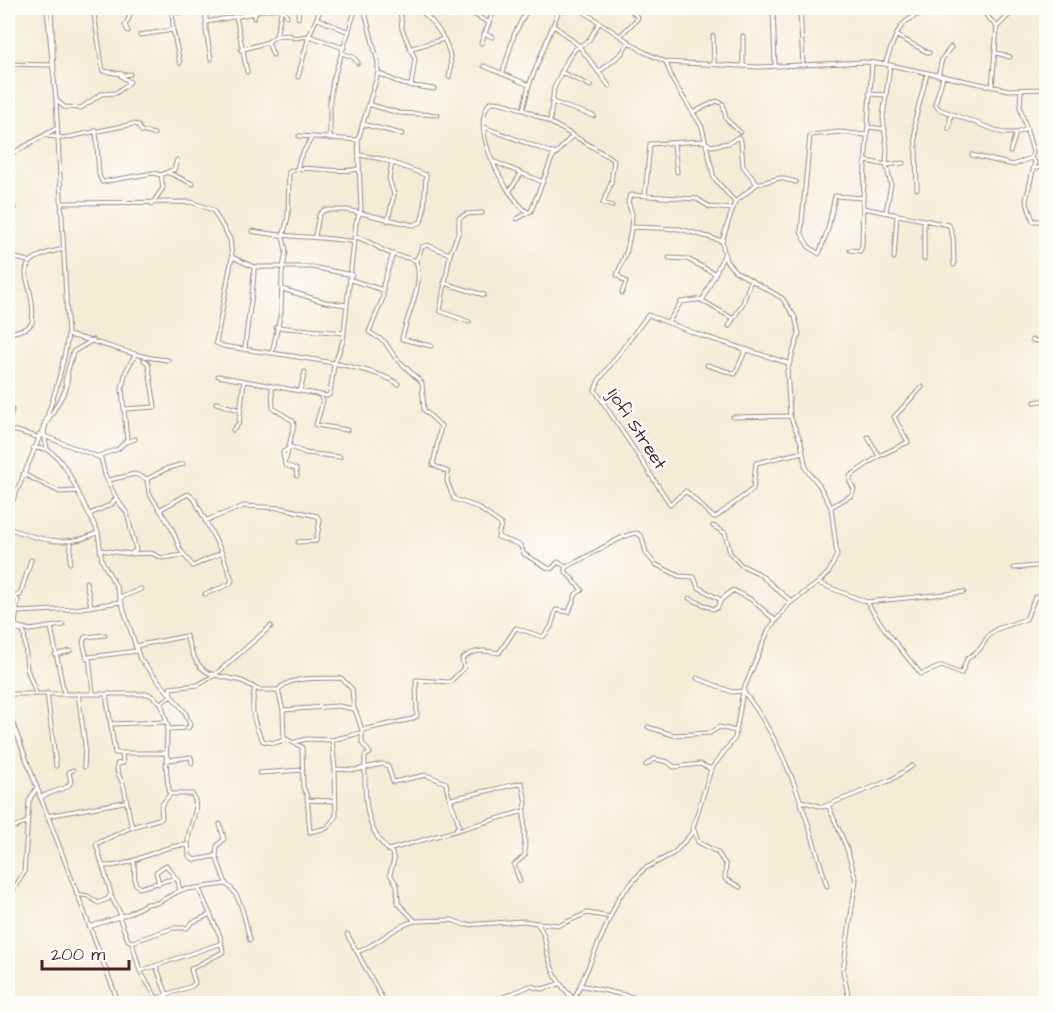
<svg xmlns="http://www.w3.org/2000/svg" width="1054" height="1011" viewBox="0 0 1054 1011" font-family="'Architects Daughter',sans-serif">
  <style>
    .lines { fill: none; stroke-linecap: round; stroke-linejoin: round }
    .minor-casing { stroke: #9f8680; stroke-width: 5 }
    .minor { stroke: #fff; stroke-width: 3 }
    .labels { text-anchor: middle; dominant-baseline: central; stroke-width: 5; stroke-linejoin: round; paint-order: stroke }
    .street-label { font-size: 18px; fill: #4a1f2b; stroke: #fdfcf7 }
  </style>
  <rect width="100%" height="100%" fill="#fdfcf7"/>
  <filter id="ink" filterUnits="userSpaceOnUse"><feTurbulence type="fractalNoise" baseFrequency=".0167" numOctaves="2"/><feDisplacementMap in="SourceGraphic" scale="12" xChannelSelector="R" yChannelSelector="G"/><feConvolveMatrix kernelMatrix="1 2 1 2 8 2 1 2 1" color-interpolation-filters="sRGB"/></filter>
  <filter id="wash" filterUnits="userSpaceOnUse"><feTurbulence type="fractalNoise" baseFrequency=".008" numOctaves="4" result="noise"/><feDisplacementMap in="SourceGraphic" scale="24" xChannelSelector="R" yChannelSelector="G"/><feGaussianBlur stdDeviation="1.35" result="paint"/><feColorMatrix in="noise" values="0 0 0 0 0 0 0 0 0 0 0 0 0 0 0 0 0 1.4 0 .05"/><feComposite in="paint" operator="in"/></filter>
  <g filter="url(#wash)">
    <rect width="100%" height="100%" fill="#f4ecd6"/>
  </g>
  <g filter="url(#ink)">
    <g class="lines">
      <defs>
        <path id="minor" d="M51 8 54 71
          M93 8 103 71 122 74
          M172 8 173 30 180 63
          M206 8V30L211 59
          M283 8 287 16
          M400 8 402 29 415 59 411 86
          M418 8C437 24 457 50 449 77
          M462 8 488 22
          M578 8 644 52 666 62 759 67 864 62 885 64 1009 90 1046 89
          M773 8 775 66
          M800 8 803 66
          M980 8 997 27
          M172 13 206 10
          M236 16 247 72
          M254 18 256 11 279 8
          M298 18 299 8
          M318 19 349 32
          M206 22 255 13
          M552 27H556L579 46 609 86
          M128 31 125 25 129 18 130 8
          M484 34 493 37
          M140 35 173 30
          M276 36 282 8
          M620 36 638 18 629 8
          M713 36 714 65
          M897 36 929 53
          M268 42 273 55
          M481 43 495 8
          M412 48 444 39
          M241 50 268 42 276 36 289 35 294 38 309 36 344 48
          M342 53 353 57 358 63
          M997 53 1010 57
          M8 64 52 65
          M885 64C899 28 897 20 935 8
          M484 66 529 85
          M743 66V36
          M503 72 514 35 528 8
          M561 72 591 86
          M599 72 622 53 629 41
          M378 73 402 84 434 89
          M938 76 942 59 951 47
          M298 77 309 36 321 8
          M943 77 935 104 939 109 1003 133H1016L1027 129
          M992 87 997 27 1016 8
          M1021 91 1020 107 1033 152 1031 158 1035 162 1026 200 1033 221H1046
          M869 94 886 95
          M56 100 64 107 81 108 101 94 116 93 130 82 121 76 130 74
          M552 102 594 116
          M368 104 399 113 438 115
          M523 110 529 85 560 8
          M693 112 717 101 723 104 726 119 740 132
          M550 121 554 88 568 59 575 49 589 40 599 23
          M362 124 402 134
          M484 127 555 154
          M868 127 885 129
          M949 129 951 114
          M96 130 99 175 102 182 153 173 161 175 174 169
          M48 136 64 138 133 124 138 125 141 131 154 134
          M299 136 358 140
          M330 139V99L333 80 356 8
          M674 144 677 172
          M1010 152 1016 133
          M972 155 1013 165 1031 158
          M8 156 57 128
          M867 161 886 165 903 163
          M495 162 543 182
          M1035 168 1046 167
          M297 169 300 158 312 137
          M174 170 177 160
          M169 173 193 184
          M917 189 915 120 927 74
          M509 192 521 174
          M645 196 650 144 704 141 711 146 729 143 738 137 741 141 743 166 757 184
          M863 198 835 196 828 229 819 254 808 246 801 232 810 135 840 132 866 135
          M735 202 757 184 780 178 796 182
          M61 203 191 202 213 210 230 239 232 257 216 343 223 346C263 353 370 363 398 384
          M152 204 163 188 161 175
          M863 208 949 225 953 237 954 265
          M8 209 14 208
          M527 212C505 194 468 129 490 102 523 101 585 143 614 160L611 183 603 203 612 206
          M886 212 891 184 886 165 887 149 883 117 890 66
          M517 219 531 211 552 158 573 135
          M924 220V259
          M388 221 394 194 389 179 392 163
          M631 227 680 229 722 241
          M252 231C286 238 320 236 355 242
          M315 236 319 215 324 210H347L413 225 421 222 424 210 426 175 382 159 360 155
          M355 237C370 240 379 250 392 254 401 257 408 257 416 261 425 284 406 316 402 339L431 346
          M850 250 860 251 862 246 863 198 872 63
          M450 254 459 231V218L466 214 482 213
          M232 257 254 267H312L352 275
          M669 258 687 259 714 273
          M894 258 897 215
          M8 261 16 258 28 261
          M416 261 422 247 427 245 450 254 440 311 469 322
          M351 280 383 290
          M444 283 484 295
          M282 289 325 302 347 305
          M622 293 626 282 617 275 627 250 631 229 632 214 628 202 630 195 697 199 710 207 733 209
          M701 300 732 318
          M669 321 681 302 703 299 724 255
          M729 326 743 303 751 280
          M276 327 344 333
          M8 334 27 328 32 323C38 277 0 263 63 249
          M68 335C102 342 133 357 168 360
          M1032 340 1046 343
          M245 350C246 322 254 295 254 267
          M272 353 281 312 282 274 286 251 283 237 288 217 289 172C306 163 337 175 357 169
          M788 363 700 335 648 315 599 380 595 390 670 504 686 491 713 517H716L753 489 756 463 803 452
          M707 365 735 374 746 349
          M218 376 327 396 330 394 334 365 343 341 356 223 361 209 358 140 378 73V63L364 8
          M272 387 273 408 293 421 294 425 286 459
          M66 388 68 376
          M300 391 305 372
          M320 395 323 401 316 425 347 430
          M1035 402 1046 400
          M216 403 240 410
          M124 409 155 407 148 363 144 360
          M733 417 790 416
          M8 426 12 410
          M233 430 239 423 244 381
          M8 431H17L37 437
          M39 434 101 458 105 475 116 498 112 504 90 514
          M127 442 135 439
          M291 447 305 453 340 457
          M291 447 283 452 285 465 296 469 297 476
          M47 449 44 433 46 424 66 389 65 381 73 352 93 340
          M98 456 118 449 127 440 122 389 126 371 135 355
          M879 456 908 442 894 417 922 387
          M23 474 60 492 76 491
          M147 479 149 493 171 527 181 551 193 566 221 553
          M147 479 166 469 183 464
          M109 480 135 474 147 479
          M116 498 127 513 136 550 132 553
          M831 507 852 495 854 489 850 482V476L879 456 868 437
          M161 509 188 494 195 500 222 553 232 580 230 584 205 594
          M8 511C33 455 59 396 68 335L56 100 47 8
          M205 521 244 506 282 508 317 516 320 521 316 541 298 542
          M713 526 725 533 730 553 741 565 758 573 792 602
          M8 528C36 539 70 549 98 532
          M100 550 130 554 151 553 162 558 184 555
          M70 563 71 542
          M566 567C582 561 625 532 637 533L642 537 646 553 655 564 679 576 694 577 698 587 721 600 733 590 752 600 776 621
          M1014 568 1046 565
          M86 582 91 606
          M818 583 867 602 964 592
          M8 594 18 600 15 626
          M16 596 20 595 31 560
          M689 598 713 609 717 608 721 600
          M867 602C882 628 902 651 921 674L942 666 961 674 967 659 980 649 989 635 997 629 1026 619 1035 597 1046 598
          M18 612 75 609 120 602V598L141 589
          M51 627 64 693
          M15 628 24 632 27 669 36 693
          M8 630 15 626 30 630 63 625
          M135 646 186 636C192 652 196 671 215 675L271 626
          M55 655 70 651
          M87 659 83 642 85 637 105 635
          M697 678 732 692 743 691C788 747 807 819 827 886
          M255 688C250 708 253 724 263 741L274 743 285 740
          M278 690C290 675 323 679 341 678L352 689 354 709
          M47 693 56 766
          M78 693 85 745 84 767
          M93 693 89 657 137 651
          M8 694H149L161 703 169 729 188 728 190 725 185 712 140 659 116 586 102 561 98 532 67 470 57 457 47 449 33 448
          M106 694 115 753H165L169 760 191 757 192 763
          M171 695 170 688 198 685 215 675 242 681 259 690H278L283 710 284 738 302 747 303 787 307 796 310 832 327 828 336 816 335 769
          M161 703 171 696
          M283 710 338 706 354 709 356 712 362 730 412 719 417 716 416 680 450 682 464 668 462 659C474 649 485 650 499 653L516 628 543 637 551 627 556 610 569 612 576 594 582 590 566 572V567L558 562 551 569 548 568 524 554 520 545 498 537 501 524 477 507 454 499 447 481 448 472 433 465 441 426 424 410 422 383 394 356 385 342 369 332 383 298V285L393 254
          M8 711 119 1004
          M111 724 165 722
          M648 727 673 735 710 733 719 727 736 731
          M167 728C167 751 164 772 170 794
          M362 730V743L370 753 365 756C365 788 361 829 392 853L394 860 390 874 397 885 398 903 415 921 452 920 465 925 524 921 537 923C546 934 545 946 549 959 554 976 561 987 574 999
          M332 740 335 769 356 770 382 764 388 766 393 782 426 775 446 783C447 798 456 811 459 825L455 831
          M295 742 307 739 332 740 360 733
          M122 754 123 763 117 764C115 773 122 779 124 787 127 800 128 814 132 827
          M646 765 654 759 668 762 674 767 700 764 711 769
          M259 773 303 770
          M170 794H192C202 808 188 826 188 841 188 846 189 851 189 856L195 860 216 856 226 884
          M40 797 67 787 71 782 69 772 73 770
          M451 799 522 783 526 803 524 811
          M307 800 334 801
          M801 801 823 807 891 780 912 766
          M828 805 846 846 856 880 843 971 850 1004
          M47 816 124 802
          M8 824 16 827 26 822
          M694 830 698 842 717 852 726 865 725 879 740 887
          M388 850 524 811 525 855 514 865 520 881
          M216 856 217 846 224 839 220 824
          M134 862 135 883 139 888 176 878
          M104 866C134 867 157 845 188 845
          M159 884 156 872 166 865 178 881 180 891
          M76 894 88 896 98 903 108 899 111 893 96 844 132 827 162 818 161 806 170 794
          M111 896 121 915
          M8 897 24 873 29 801 37 787
          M119 917 128 940 132 942 173 928H187L191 923 209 915
          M538 923 560 925 587 913 610 917
          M89 927 128 914 146 904 157 903 181 890 226 884C242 894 245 923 250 940
          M347 934 357 952
          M132 942 140 971 156 997
          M156 966 167 995
          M140 971 222 943
          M580 985 633 997 634 1004
          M139 1004 192 986 195 983 191 969 223 952 220 936 199 889
          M381 1004 382 998 357 952C378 945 393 926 415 921
          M487 1004 530 986 542 989 559 984
          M572 1004 619 897 644 869 674 853 691 834 711 769 735 738 743 691 769 629 790 603 818 583 829 572 837 555 831 507 819 485 806 469 801 442 790 416 787 371 799 334 795 317 782 298 735 271 726 261 722 241 735 202 714 178 702 127 673 81 666 62"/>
      </defs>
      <use href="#minor" class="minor-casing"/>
      <use href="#minor" class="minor"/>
    </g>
  </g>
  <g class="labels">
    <g class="street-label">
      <text transform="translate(637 429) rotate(57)">Ijofi Street</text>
    </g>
  </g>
  <rect width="1054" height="1011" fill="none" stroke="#fdfcf7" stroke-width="30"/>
  <path d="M42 960v9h87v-9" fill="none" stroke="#4a1f2b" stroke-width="3"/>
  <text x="51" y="960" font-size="18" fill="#4a1f2b" stroke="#fdfcf7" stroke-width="4.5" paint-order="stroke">200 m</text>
</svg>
